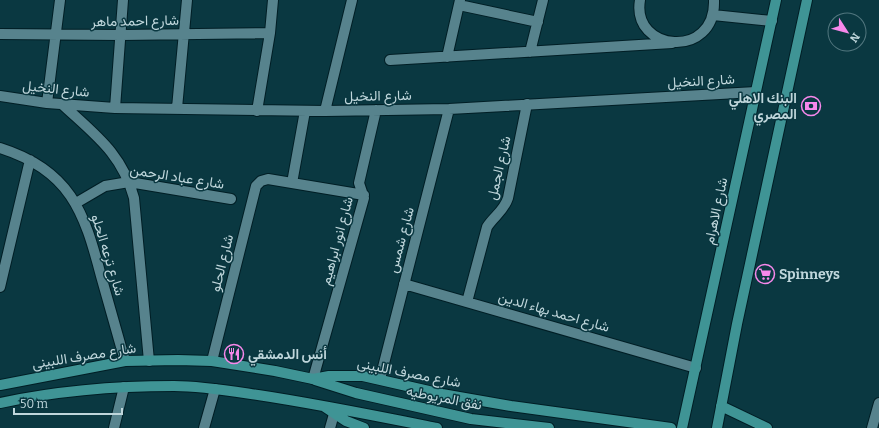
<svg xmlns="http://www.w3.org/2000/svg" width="879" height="428" viewBox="0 0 879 428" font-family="Bitter,Vazirmatn,serif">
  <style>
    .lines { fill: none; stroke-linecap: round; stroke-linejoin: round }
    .minor-casing { stroke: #001e25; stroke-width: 12 }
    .major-casing { stroke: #001e25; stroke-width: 12 }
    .minor { stroke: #57838d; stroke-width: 10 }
    .major { stroke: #3f9495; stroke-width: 10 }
    .labels { text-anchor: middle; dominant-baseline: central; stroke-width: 3; stroke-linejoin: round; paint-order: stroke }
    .street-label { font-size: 14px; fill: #bfd6db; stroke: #0a3841 }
    .poi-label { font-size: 14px; font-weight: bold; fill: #bfd6db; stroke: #0a3841; text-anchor: start }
  </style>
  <rect width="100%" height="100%" fill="#0a3841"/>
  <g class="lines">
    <defs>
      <path id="minor" d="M640 0C631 52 716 60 714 0
        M459 5 538 22
        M713 15 772 21
        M0 34 121 35 270 33
        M530 52 543 0
        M447 57 460 0
        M390 60 672 43
        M0 96 47 103 115 108 325 111 449 109 756 92
        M47 103 60 0
        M62 104C94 134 122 153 134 198L149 361
        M115 108 123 0
        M177 108 187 0
        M257 111 270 33 273 0
        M325 111 352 0
        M0 148C70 170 84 211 101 276 109 304 117 333 125 361
        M292 183 305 111
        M76 203 105 186 129 182 231 199
        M404 284 696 368
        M0 287 30 160
        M467 302 487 227C494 216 504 211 508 198L527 104
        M212 361 256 186 261 181 268 179 364 195
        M313 379 364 198 359 183 376 110
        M380 379 449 109
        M114 428 124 387
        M204 428 215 389
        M330 428 334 414
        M872 428 879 403"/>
      <path id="major" d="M315 380 356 393 471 419 549 428
        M0 385 125 361 178 360 212 361 275 371 313 379 329 376H363L442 394 511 406 671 428
        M0 403C56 391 117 386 174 386 202 386 231 391 258 395 318 404 377 416 437 428
        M721 406 767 428
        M325 407 346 421 364 428
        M682 428 776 0
        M717 428 737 324 807 0"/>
    </defs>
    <use href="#minor" class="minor-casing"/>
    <use href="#major" class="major-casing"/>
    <use href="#minor" class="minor"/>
    <use href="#major" class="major"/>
  </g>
  <defs>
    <symbol id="bank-ring" viewBox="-11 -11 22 22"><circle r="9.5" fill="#0a3841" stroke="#f788eb" stroke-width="1.5"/><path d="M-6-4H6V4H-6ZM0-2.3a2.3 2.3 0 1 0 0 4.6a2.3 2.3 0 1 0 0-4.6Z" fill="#f788eb"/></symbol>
    <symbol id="supermarket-ring" viewBox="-11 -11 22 22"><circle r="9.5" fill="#0a3841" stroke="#f788eb" stroke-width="1.5"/><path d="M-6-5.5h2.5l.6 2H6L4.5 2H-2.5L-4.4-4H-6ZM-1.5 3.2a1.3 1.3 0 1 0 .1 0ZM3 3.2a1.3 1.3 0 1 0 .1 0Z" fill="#f788eb"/></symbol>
    <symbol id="restaurant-ring" viewBox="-11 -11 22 22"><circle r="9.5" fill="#0a3841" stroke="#f788eb" stroke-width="1.5"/><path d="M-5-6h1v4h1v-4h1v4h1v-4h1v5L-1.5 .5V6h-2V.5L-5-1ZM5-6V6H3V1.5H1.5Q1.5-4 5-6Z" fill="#f788eb"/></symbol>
  </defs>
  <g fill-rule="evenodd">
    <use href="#bank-ring" x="800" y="95" width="22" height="22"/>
    <use href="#supermarket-ring" x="754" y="263" width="22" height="22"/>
    <use href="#restaurant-ring" x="223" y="343" width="22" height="22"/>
  </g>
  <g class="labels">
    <g class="street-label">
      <text transform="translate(135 21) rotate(-1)">شارع احمد ماهر</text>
      <text transform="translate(701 81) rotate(-3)">شارع النخيل</text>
      <text transform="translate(56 89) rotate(6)">شارع النخيل</text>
      <text transform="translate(378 96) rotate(-1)">شارع النخيل</text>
      <text transform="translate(499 168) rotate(-77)">شارع الجمل</text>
      <text transform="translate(177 177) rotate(9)">شارع عباد الرحمن</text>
      <text transform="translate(716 211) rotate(-78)">شارع الاهرام</text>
      <text transform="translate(401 240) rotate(-75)">شارع شمس</text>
      <text transform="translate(337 241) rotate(-75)">شارع انور ابراهيم</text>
      <text transform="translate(108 255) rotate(73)">شارع ترعه الحلو</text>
      <text transform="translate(222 263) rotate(-76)">شارع الحلو</text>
      <text transform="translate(554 312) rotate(16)">شارع احمد بهاء الدين</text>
      <text transform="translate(84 356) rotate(-9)">شارع مصرف اللبينى</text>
      <text transform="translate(409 373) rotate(11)">شارع مصرف اللبينى</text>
      <text transform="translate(444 398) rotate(11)">نفق المريوطيه</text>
    </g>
    <g class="poi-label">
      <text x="797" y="98" text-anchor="end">البنك الاهلي<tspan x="797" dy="16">المصري</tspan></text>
      <text x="779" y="274">Spinneys</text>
      <text x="248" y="354">أنس الدمشقي</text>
    </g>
  </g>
  <g transform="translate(847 32) rotate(126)"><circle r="19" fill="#0a3841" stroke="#52777f"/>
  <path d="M0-3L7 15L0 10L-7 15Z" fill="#f788eb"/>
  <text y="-6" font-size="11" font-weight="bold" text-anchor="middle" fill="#bfd6db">N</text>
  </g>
  <path d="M14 408v6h108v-6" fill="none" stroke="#bfd6db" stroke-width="2"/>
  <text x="20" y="408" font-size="12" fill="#bfd6db" stroke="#0a3841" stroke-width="3" paint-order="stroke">50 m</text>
</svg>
